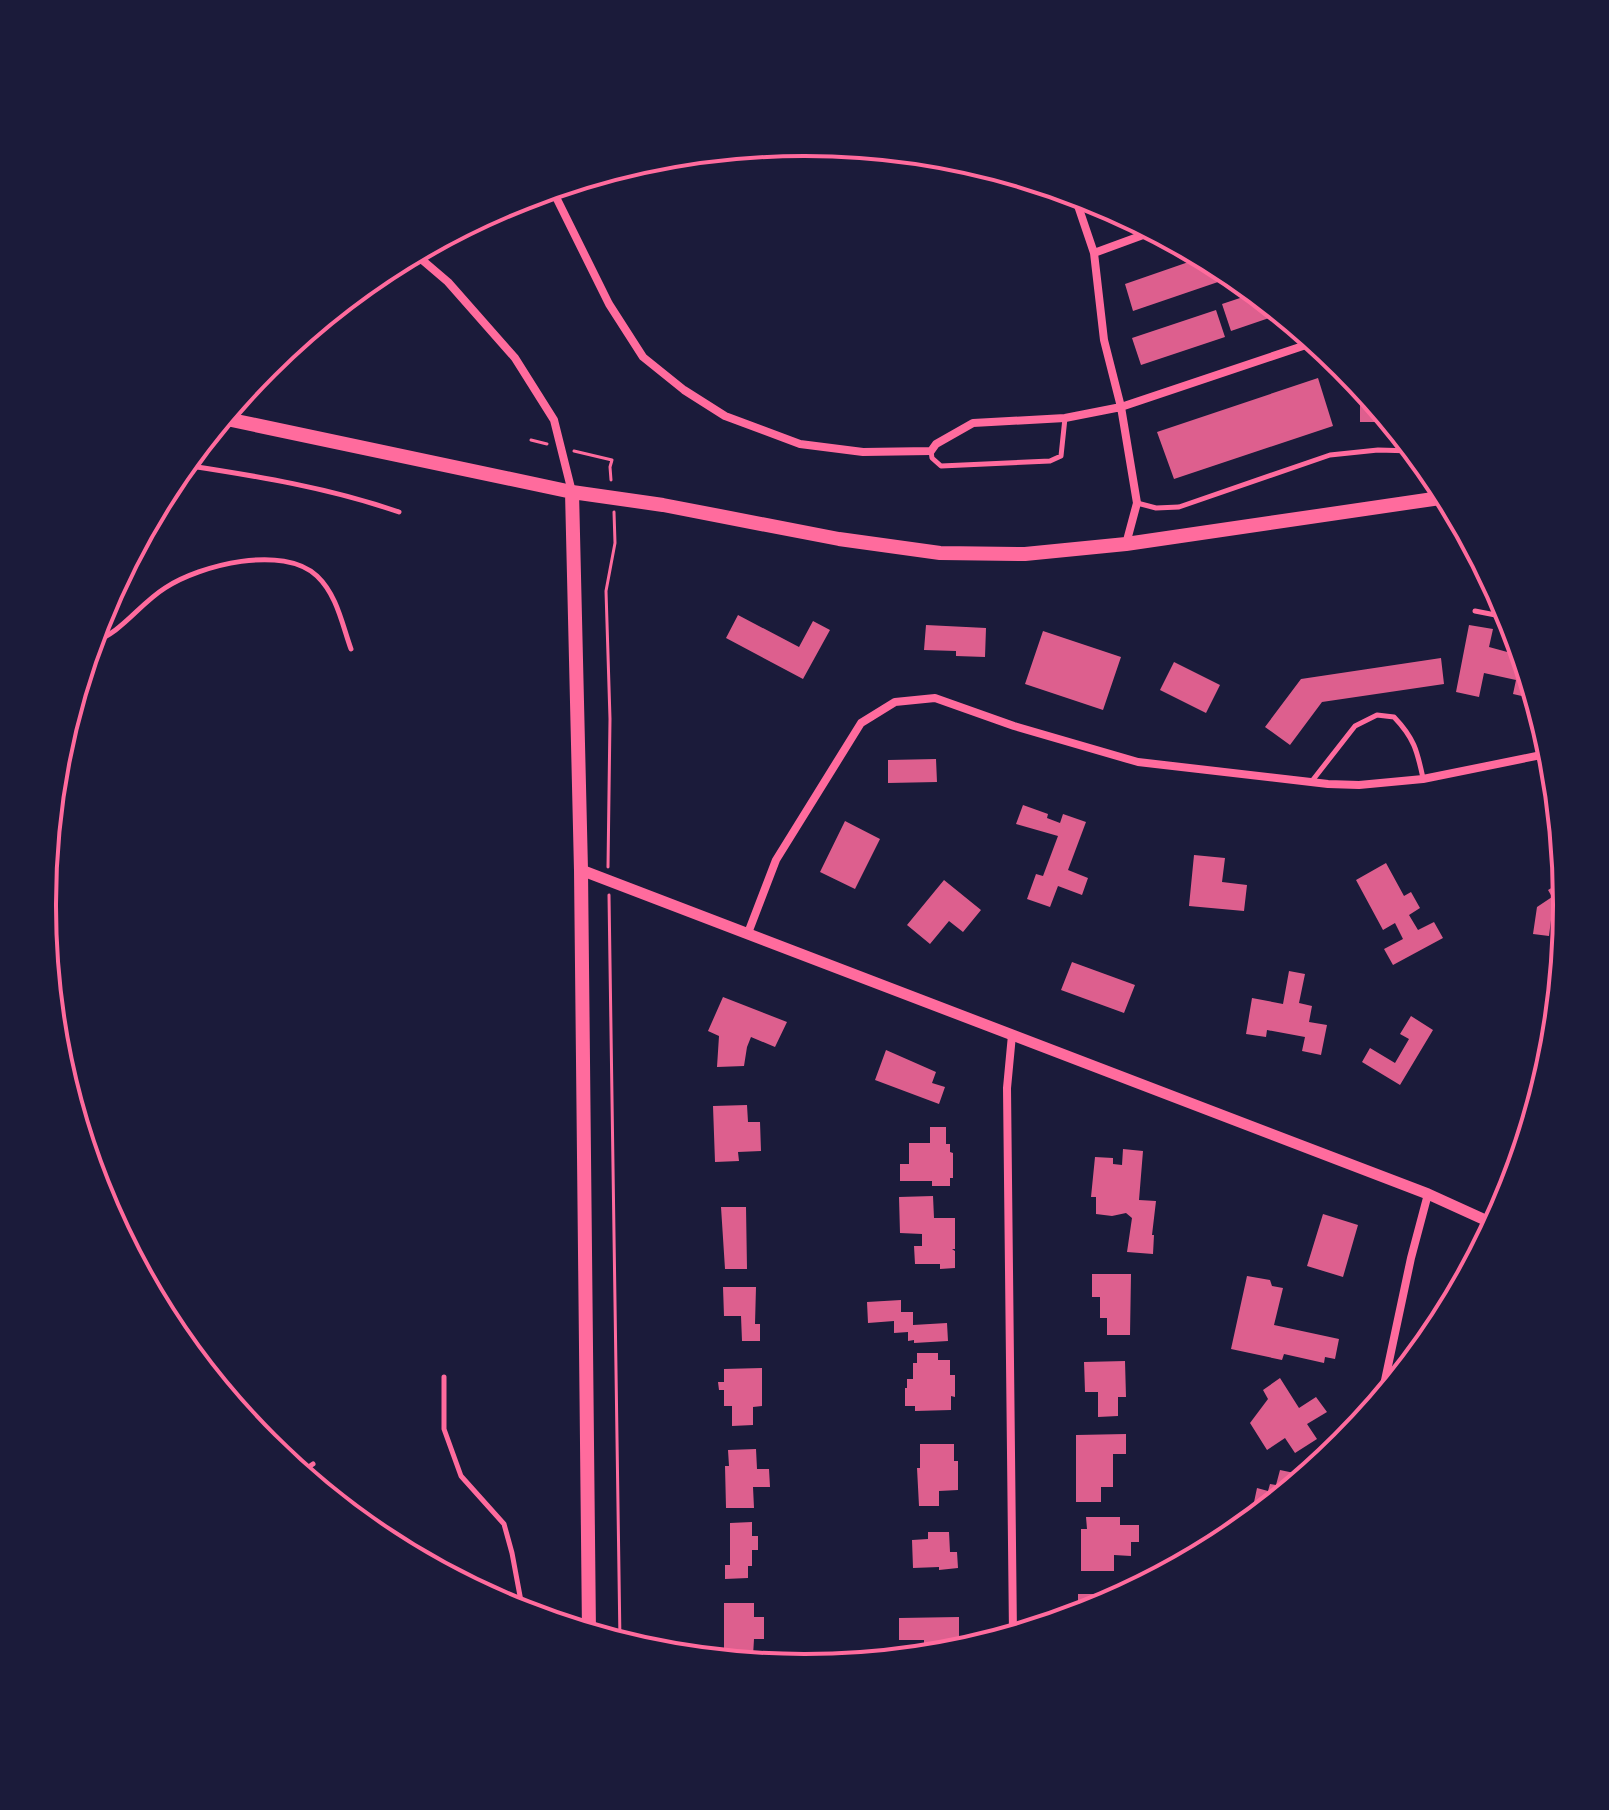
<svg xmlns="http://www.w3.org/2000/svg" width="1609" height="1810" viewBox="0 0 1609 1810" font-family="'PT Sans Narrow',sans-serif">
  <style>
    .building { fill: #dd5f8e }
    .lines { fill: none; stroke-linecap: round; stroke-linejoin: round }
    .path { stroke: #ff6b9d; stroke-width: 3 }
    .service { stroke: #ff6b9d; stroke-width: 5 }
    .minor { stroke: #ff6b9d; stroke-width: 8 }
    .tertiary { stroke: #ff6b9d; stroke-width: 11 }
    .primary { stroke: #ff6b9d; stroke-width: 14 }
    .rim { fill: none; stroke: #ff6b9d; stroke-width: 4 }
  </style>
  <rect width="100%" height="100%" fill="#1b1b3a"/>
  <path class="building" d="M1203 257 1211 262 1218 282 1133 311 1125 284Z
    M1255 293 1281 314 1231 331 1222 304Z
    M1216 310 1225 337 1141 365 1132 338Z
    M1318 378 1333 426 1174 479 1157 432Z
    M1360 386 1362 389 1390 422H1360Z
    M738 615 799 647 813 621 830 630 803 679 726 638Z
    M926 625 986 628 985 657 956 656V651L924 650Z
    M1469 625 1493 629 1489 647 1522 656 1535 699 1513 694 1516 680 1484 673 1479 697 1456 692Z
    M1043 631 1121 657 1103 710 1025 684Z
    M1441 658 1444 684 1322 702 1290 745 1265 727 1301 679Z
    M1174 662 1220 685 1206 713 1160 690Z
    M936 759 937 782 888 783V760Z
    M1023 805 1048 814 1047 818 1060 823 1063 814 1086 822 1068 870 1088 878 1082 895 1058 886 1050 907 1027 899 1036 874 1043 876 1058 836 1016 824Z
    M845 821 880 839 855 889 820 872Z
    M1194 855 1225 858 1222 882 1247 885 1244 911 1189 906Z
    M1386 863 1404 896 1411 892 1420 908 1409 915 1418 930 1434 922 1443 938 1393 965 1384 949 1403 939 1395 923 1383 930 1356 880Z
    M944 880 981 910 963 932 949 921 930 944 907 925Z
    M1563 881 1567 905 1565 923 1560 914 1551 920 1549 936 1533 934 1537 907 1552 897 1548 890Z
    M1072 962 1135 985 1124 1013 1061 990Z
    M1289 971 1305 974 1299 1003 1312 1006 1309 1022 1327 1025 1321 1055 1302 1051 1305 1037 1267 1030 1266 1037 1246 1034 1252 998 1283 1004Z
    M723 997 787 1022 775 1047 751 1037 747 1047 744 1066 717 1067 719 1036 708 1031Z
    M1411 1016 1433 1030 1400 1085 1362 1062 1370 1048 1395 1063 1409 1039 1400 1034Z
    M886 1050 936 1072 932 1083 945 1087 939 1104 875 1080Z
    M1542 1079 1544 1080 1535 1110 1526 1104Z
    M747 1105 748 1122H760L761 1151 738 1152 739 1161 715 1162 713 1106Z
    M930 1127H946V1144H950V1152L953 1153V1178H950V1186H932V1181H900V1164H909V1143H930Z
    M1524 1134 1528 1136 1518 1168 1507 1161Z
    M1123 1149 1143 1151 1139 1200 1156 1201 1152 1235H1154L1153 1254 1127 1252 1132 1218 1126 1213 1112 1216 1096 1214V1197H1091L1095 1157 1113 1158V1164L1122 1165Z
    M933 1196 934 1218H955V1249H952L955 1251V1268L940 1269V1264H915L914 1246H922V1234L900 1233 899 1197Z
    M721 1207H746L747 1269H725Z
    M1323 1214 1358 1225 1343 1277 1307 1266Z
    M1092 1274H1131L1130 1335H1107V1318H1100V1297H1092Z
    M1247 1276 1270 1280 1272 1286 1283 1288 1274 1325 1339 1339 1335 1359 1325 1357 1324 1363 1284 1354 1282 1360 1231 1349Z
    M723 1287H756L755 1324H760V1341H742L741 1316H724Z
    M901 1300V1312H913V1325L947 1323 948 1341 914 1343V1340L908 1341V1332L894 1333V1321L868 1323 867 1302Z
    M917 1353H938V1360H950V1375H955V1397L951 1396V1410L915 1411V1406H905V1388H907V1379H913V1363H917Z
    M1125 1361 1126 1397H1118V1416L1098 1417V1392H1085L1084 1362Z
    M762 1368V1406L753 1407V1425L732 1426V1406H724V1390H719L718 1382H724V1369Z
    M1280 1378 1299 1408 1316 1397 1327 1412 1307 1424 1317 1439 1295 1453 1285 1438 1267 1450 1250 1423 1268 1399 1263 1390Z
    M1126 1434V1454H1113V1487H1101V1502H1076V1435Z
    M920 1444H954V1461H958V1490L939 1491V1506H919L917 1468H920Z
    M756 1449 757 1469H769L770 1487H753L754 1508H726L725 1466H729L728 1450Z
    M1280 1470 1299 1474 1297 1483 1250 1521 1257 1488 1268 1491 1270 1484 1276 1485Z
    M1086 1517H1120V1525H1139V1542H1131V1556L1114 1555V1571H1081V1529H1087Z
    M752 1522V1536H758V1550H752V1566H748V1578L725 1579V1565H730V1523Z
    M928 1532H949L950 1552H957L958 1568 939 1570V1567L913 1568 912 1540 928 1539Z
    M1078 1594H1105V1605L1070 1617V1606H1078Z
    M724 1603H754V1617H764V1639H754L753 1656H763V1663L730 1660V1649H724Z
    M959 1617V1651L935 1655V1648L924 1649V1640H899V1618Z"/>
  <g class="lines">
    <path class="path" d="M531 440 547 444
      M574 451 612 460 610 467 611 480
      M608 867 610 719 606 591 615 543 614 512
      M609 895 620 1642"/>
    <path class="service" d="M931 451 932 458 941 466 1050 461 1061 456 1065 418
      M184 465C257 476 330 488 399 512
      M1137 503 1156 508 1179 507 1330 455 1378 450 1413 451
      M1475 611 1511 618
      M91 643C122 633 138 605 165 588 200 565 283 544 317 576 337 595 342 624 351 649
      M1539 755 1538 747 1542 724
      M1312 781 1355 726 1377 715 1394 717C1414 738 1417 750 1423 778
      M444 1377V1429L461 1476 504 1524 512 1553 523 1612
      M266 1444 287 1449
      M300 1473 313 1464"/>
    <path class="minor" d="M552 189 609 304 643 357 684 390 725 416 800 444 863 452 931 451 936 444 973 423 1065 418 1121 407 1306 345
      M1074 194 1094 253 1104 340 1121 407 1137 503 1126 544
      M414 253 448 282 515 358 554 420 572 492
      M1094 253 1154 231
      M748 933 776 860 861 723 895 702 935 698 1014 726 1138 762 1328 784 1359 785 1423 779 1551 753
      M1012 1035 1007 1088 1013 1635
      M1381 1399 1411 1258 1428 1194"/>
    <path class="tertiary" d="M581 870 1428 1194 1494 1224"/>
    <path class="primary" d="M222 418 572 492 663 505 839 539 940 553 1025 554 1126 544 1447 497
      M572 492 581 870 589 1633"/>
  </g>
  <path d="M0 0H1609V1810H0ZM804 156H805A748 748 0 0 1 1553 904V906A748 748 0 0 1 805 1654H804A748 748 0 0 1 56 906V904A748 748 0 0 1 804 156Z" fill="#1b1b3a" fill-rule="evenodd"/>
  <path class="rim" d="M804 156H805A748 748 0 0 1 1553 904V906A748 748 0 0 1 805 1654H804A748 748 0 0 1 56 906V904A748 748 0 0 1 804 156Z"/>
</svg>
